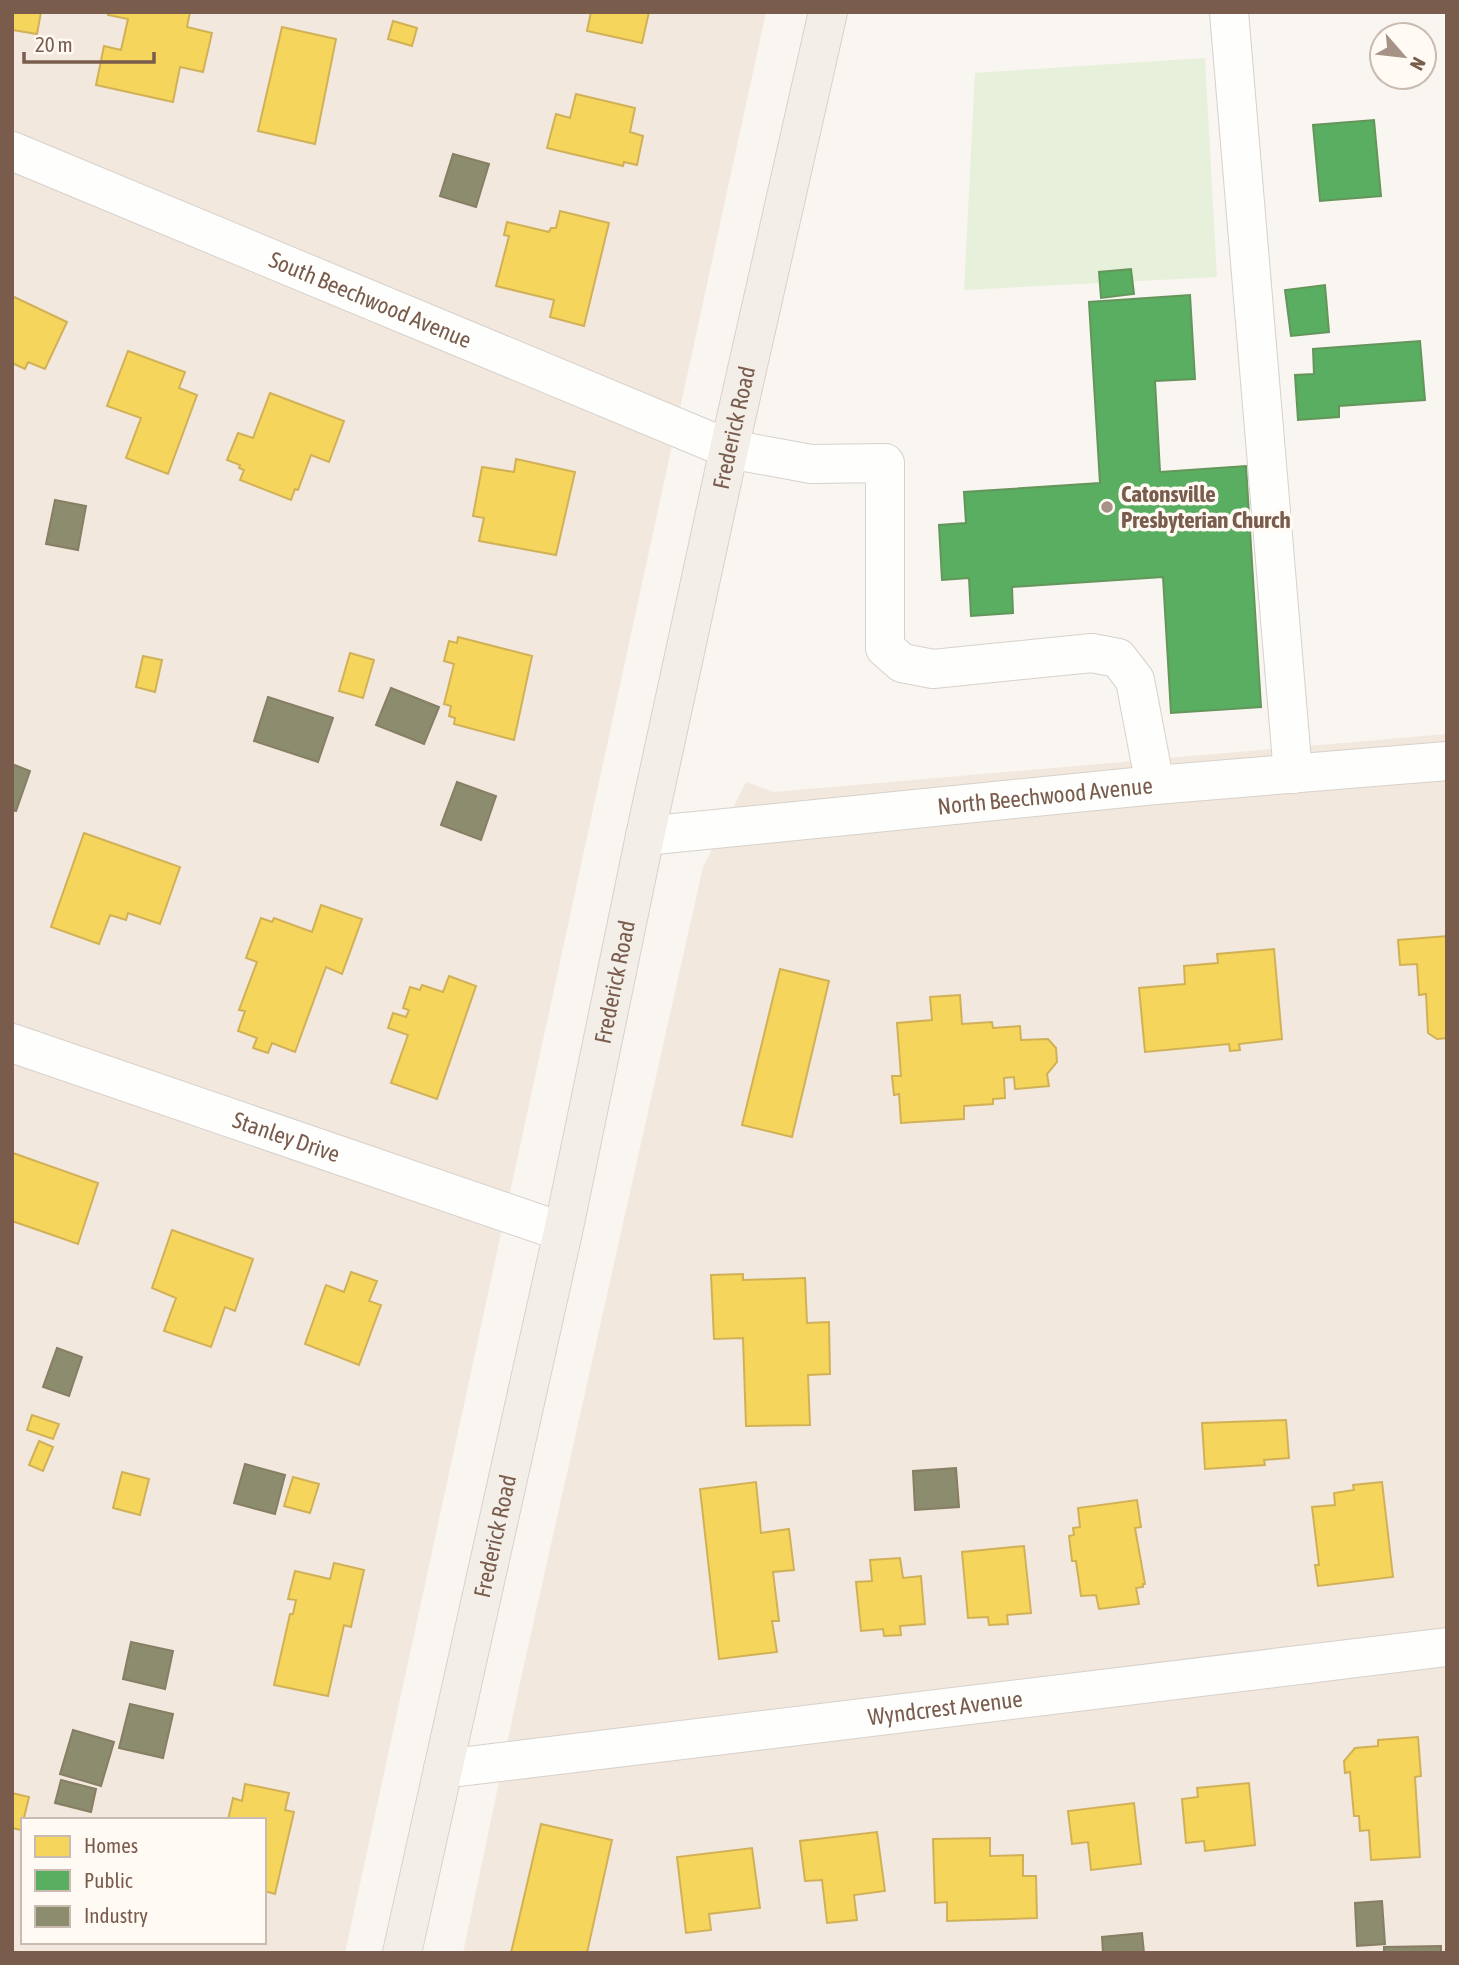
<svg xmlns="http://www.w3.org/2000/svg" width="1459" height="1965" viewBox="0 0 1459 1965" font-family="'Asap Condensed',sans-serif">
  <style>
    .residential { fill: #f2e8de; fill-rule: evenodd }
    .green { fill: #e7f0db }
    .homes { fill: #f6d55c; stroke: #d1b158; stroke-width: 2 }
    .public { fill: #5aae61; stroke: #64955b; stroke-width: 2 }
    .industry { fill: #8c8c6e; stroke: #877e64; stroke-width: 2 }
    .lines { fill: none; stroke-linecap: round; stroke-linejoin: round }
    .minor-casing { stroke: #d7d1cb; stroke-width: 40 }
    .major-casing { stroke: #dad1cc; stroke-width: 40 }
    .minor { stroke: #fefefd; stroke-width: 38 }
    .major { stroke: #f3eee8; stroke-width: 38 }
    .poi-dot { fill: #a69286; stroke: #fffaf3; stroke-width: 2.5 }
    .labels { text-anchor: middle; dominant-baseline: central; stroke-width: 7; stroke-linejoin: round; paint-order: stroke }
    .street-label { font-size: 23px; fill: #7a5c4d; stroke: #fffaf3 }
    .poi-label { font-size: 23px; font-weight: bold; fill: #7a5c4d; stroke: #fffaf3; text-anchor: start }
  </style>
  <rect width="100%" height="100%" fill="#f9f5f0"/>
  <path class="residential" d="M12 12H766L345 1953H12ZM23 1820H264V1942H23Z
    M1447 734V1953H463L519 1687 703 867 746 782 774 792Z"/>
  <path class="green" d="M1205 58 1217 277 964 290 975 73Z"/>
  <path class="homes" d="M12 12H41L37 34 12 30Z
    M108 12H190L187 27 212 33 203 72 180 67 173 102 96 85 104 46 121 50 128 19 108 15Z
    M591 12H649L642 43 587 31Z
    M393 21 417 28 412 46 388 39Z
    M282 27 336 39 315 144 258 131Z
    M576 94 635 108 630 132 643 136 637 165 624 162 623 166 547 148 556 114 570 118Z
    M560 211 609 223 584 326 550 317 554 300 496 286 509 236 504 235 507 222 549 232 551 228H556Z
    M12 296 67 322 45 369 28 362 25 369 12 363Z
    M128 351 185 372 179 388 197 395 168 474 126 458 141 418 107 406Z
    M270 393 344 421 329 462 311 455 298 490 295 489 291 500 240 480 244 470 239 468 240 465 227 460 238 433 253 438Z
    M516 459 575 472 556 555 479 541 484 518 473 516 482 467 514 472Z
    M458 637 532 656 514 740 454 724 455 718 449 716 451 706 444 704 454 664 444 661 449 641 457 643Z
    M350 653 374 660 363 698 339 691Z
    M143 656 162 660 155 692 136 687Z
    M84 833 180 867 160 924 128 913 126 920 110 915 99 944 51 927Z
    M321 905 362 919 342 974 326 967 295 1052 272 1043 268 1053 253 1048 257 1038 238 1031 245 1011 239 1010 257 962 246 958 261 918 272 922 274 918 312 932Z
    M1447 936V1038L1437 1039 1428 1033 1426 994 1419 995 1417 964 1400 965 1398 940Z
    M1274 949 1282 1039 1239 1044 1240 1050 1230 1051 1229 1044 1145 1052 1139 988 1185 984 1184 966 1218 963 1217 954Z
    M780 969 829 981 792 1137 742 1125Z
    M449 976 476 986 437 1099 391 1083 408 1035 388 1028 393 1013 406 1017 409 1010 403 1008 410 987 420 990 422 985 443 992Z
    M960 995 962 1024 992 1022 993 1028 1020 1026 1021 1040 1048 1039 1056 1048 1057 1062 1047 1074 1049 1086 1015 1089 1014 1077 1004 1078 1005 1098 993 1099V1104L964 1106V1119L901 1123 899 1094 894 1095 892 1076H901L897 1023 932 1020 930 997Z
    M13 1153 98 1183 78 1244 12 1221Z
    M172 1230 253 1259 235 1311 225 1307 211 1347 164 1331 176 1298 152 1288Z
    M351 1272 377 1281 369 1301 381 1305 359 1365 305 1344 326 1285 344 1292Z
    M743 1274V1280L805 1278 807 1323 829 1322 830 1374 808 1375 810 1425 746 1426 743 1338 714 1339 711 1275Z
    M32 1415 59 1424 53 1439 27 1430Z
    M1286 1420 1289 1458 1264 1460 1265 1465 1205 1469 1202 1423Z
    M39 1441 53 1447 43 1471 29 1465Z
    M122 1472 149 1479 140 1515 113 1508Z
    M293 1477 319 1484 310 1513 284 1506Z
    M756 1482 761 1533 789 1529 794 1570 773 1572 779 1621H772L777 1652 719 1659 700 1489Z
    M1382 1482 1393 1577 1318 1586 1315 1565H1319L1312 1507 1335 1505 1334 1493 1354 1490 1353 1485Z
    M1137 1500 1141 1527 1135 1528 1145 1584H1143V1587L1136 1588 1139 1604 1099 1609 1096 1595 1081 1596 1076 1561H1072L1069 1536 1074 1535 1073 1528 1080 1527 1078 1508Z
    M1024 1546 1031 1613 1007 1615 1008 1624 989 1625 988 1617 968 1618 962 1552Z
    M900 1558 903 1578 921 1576 925 1624 900 1626 901 1635 884 1636 883 1629 861 1631 856 1582 872 1581 870 1560Z
    M334 1563 364 1570 351 1627 344 1625 328 1696 274 1685 290 1614H293L296 1600 288 1599 295 1571 330 1579Z
    M1418 1737 1421 1776 1415 1777 1420 1857 1371 1860 1369 1830 1360 1831 1359 1816H1354L1350 1772 1345 1773 1344 1761 1355 1748 1378 1746V1740Z
    M1249 1783 1255 1845 1205 1851 1204 1841 1186 1843 1182 1799 1198 1797 1197 1788Z
    M245 1784 289 1793 285 1810 294 1812 275 1894 264 1891V1820H228L233 1798 242 1801Z
    M12 1793 29 1797 21 1830 12 1828Z
    M1134 1803 1141 1864 1091 1870 1088 1842 1072 1844 1068 1811Z
    M541 1824 612 1840 587 1953H511Z
    M877 1832 885 1891 854 1895 857 1920 827 1923 822 1880 805 1881 800 1841Z
    M990 1838V1856L1023 1855V1876H1036L1037 1918 947 1921V1902L935 1903 933 1839Z
    M752 1848 760 1908 709 1914 711 1930 686 1933 677 1857Z"/>
  <path class="public" d="M1374 120 1381 196 1320 201 1313 125Z
    M1131 269 1134 294 1101 298 1099 272Z
    M1325 285 1329 332 1291 336 1285 290Z
    M1190 295 1195 379 1155 381 1160 472 1246 466 1261 707 1171 713 1163 577 1012 587 1013 613 971 616 969 578 942 580 939 525 966 523 964 492 1100 483 1089 302Z
    M1420 341 1425 400 1339 406V417L1298 420 1295 375 1314 374 1313 349Z"/>
  <path class="industry" d="M453 154 489 164 476 207 440 196Z
    M55 500 86 506 78 550 46 544Z
    M391 688 439 707 424 744 376 725Z
    M268 697 333 718 318 762 254 741Z
    M12 764 30 771 16 811 12 810Z
    M457 782 496 796 481 840 441 825Z
    M57 1348 82 1357 69 1396 43 1387Z
    M245 1464 285 1475 275 1514 234 1503Z
    M956 1468 959 1507 915 1510 913 1471Z
    M131 1642 173 1651 165 1689 123 1679Z
    M130 1704 173 1714 163 1758 119 1748Z
    M73 1730 114 1742 101 1786 60 1774Z
    M61 1780 96 1789 91 1812 55 1803Z
    M1382 1901 1385 1944 1357 1946 1355 1903Z
    M1142 1933 1144 1953H1103L1102 1937Z
    M1441 1946V1953H1384V1947Z"/>
  <g class="lines">
    <defs>
      <g id="minor">
        <path d="M1229 12 1293 774"/>
        <path id="s1" d="M12 151 729 449 811 464 885 463V648L902 663 933 669 1092 653 1118 658 1135 680 1155 785"/>
        <path id="s2" d="M645 836 1155 785 1447 761"/>
        <path id="s3" d="M12 1043 563 1232"/>
        <path id="s4" d="M443 1769 1447 1647"/>
      </g>
      <g id="major">
        <path id="s5" d="M402 1953 563 1232 645 836 729 449 828 12"/>
      </g>
    </defs>
    <use href="#minor" class="minor-casing"/>
    <use href="#major" class="major-casing"/>
    <use href="#minor" class="minor"/>
    <use href="#major" class="major"/>
  </g>
  <circle class="poi-dot" cx="1107" cy="507" r="7"/>
  <g class="labels">
    <g class="street-label">
      <text stroke="none"><textPath href="#s1" startOffset="388">South Beechwood Avenue</textPath></text>
      <text stroke="none"><textPath href="#s5" startOffset="1561">Frederick Road</textPath></text>
      <text stroke="none"><textPath href="#s2" startOffset="402">North Beechwood Avenue</textPath></text>
      <text stroke="none"><textPath href="#s5" startOffset="994">Frederick Road</textPath></text>
      <text stroke="none"><textPath href="#s3" startOffset="290">Stanley Drive</textPath></text>
      <text stroke="none"><textPath href="#s5" startOffset="427">Frederick Road</textPath></text>
      <text stroke="none"><textPath href="#s4" startOffset="506">Wyndcrest Avenue</textPath></text>
    </g>
    <g class="poi-label">
      <text x="1121" y="494">Catonsville<tspan x="1121" dy="26">Presbyterian Church</tspan></text>
    </g>
  </g>
  <rect width="1459" height="1965" fill="none" stroke="#7a5c4d" stroke-width="28"/>
  <rect x="21" y="1818" width="245" height="126" fill="#fffaf3" stroke="#cabbb1" stroke-width="2"/>
  <rect x="35" y="1836" width="35" height="21" fill="#f6d55c" stroke="#cabbb1" stroke-width="2"/>
  <text x="84" y="1853" font-size="21" fill="#7a5c4d">Homes</text>
  <rect x="35" y="1870" width="35" height="21" fill="#5aae61" stroke="#cabbb1" stroke-width="2"/>
  <text x="84" y="1888" font-size="21" fill="#7a5c4d">Public</text>
  <rect x="35" y="1906" width="35" height="21" fill="#8c8c6e" stroke="#cabbb1" stroke-width="2"/>
  <text x="84" y="1923" font-size="21" fill="#7a5c4d">Industry</text>
  <g transform="translate(1403 56) rotate(118)"><circle r="33" fill="#fffaf3" stroke="#cabbb1" stroke-width="2"/>
  <path d="M0-5L12 26L0 18L-12 26Z" fill="#a69286"/>
  <text y="-10" font-size="19" font-weight="bold" text-anchor="middle" fill="#7a5c4d">N</text>
  </g>
  <path d="M24 52v10h130v-10" fill="none" stroke="#7a5c4d" stroke-width="3.5"/>
  <text x="35" y="52" font-size="21" fill="#7a5c4d" stroke="#fffaf3" stroke-width="5" paint-order="stroke">20 m</text>
</svg>
